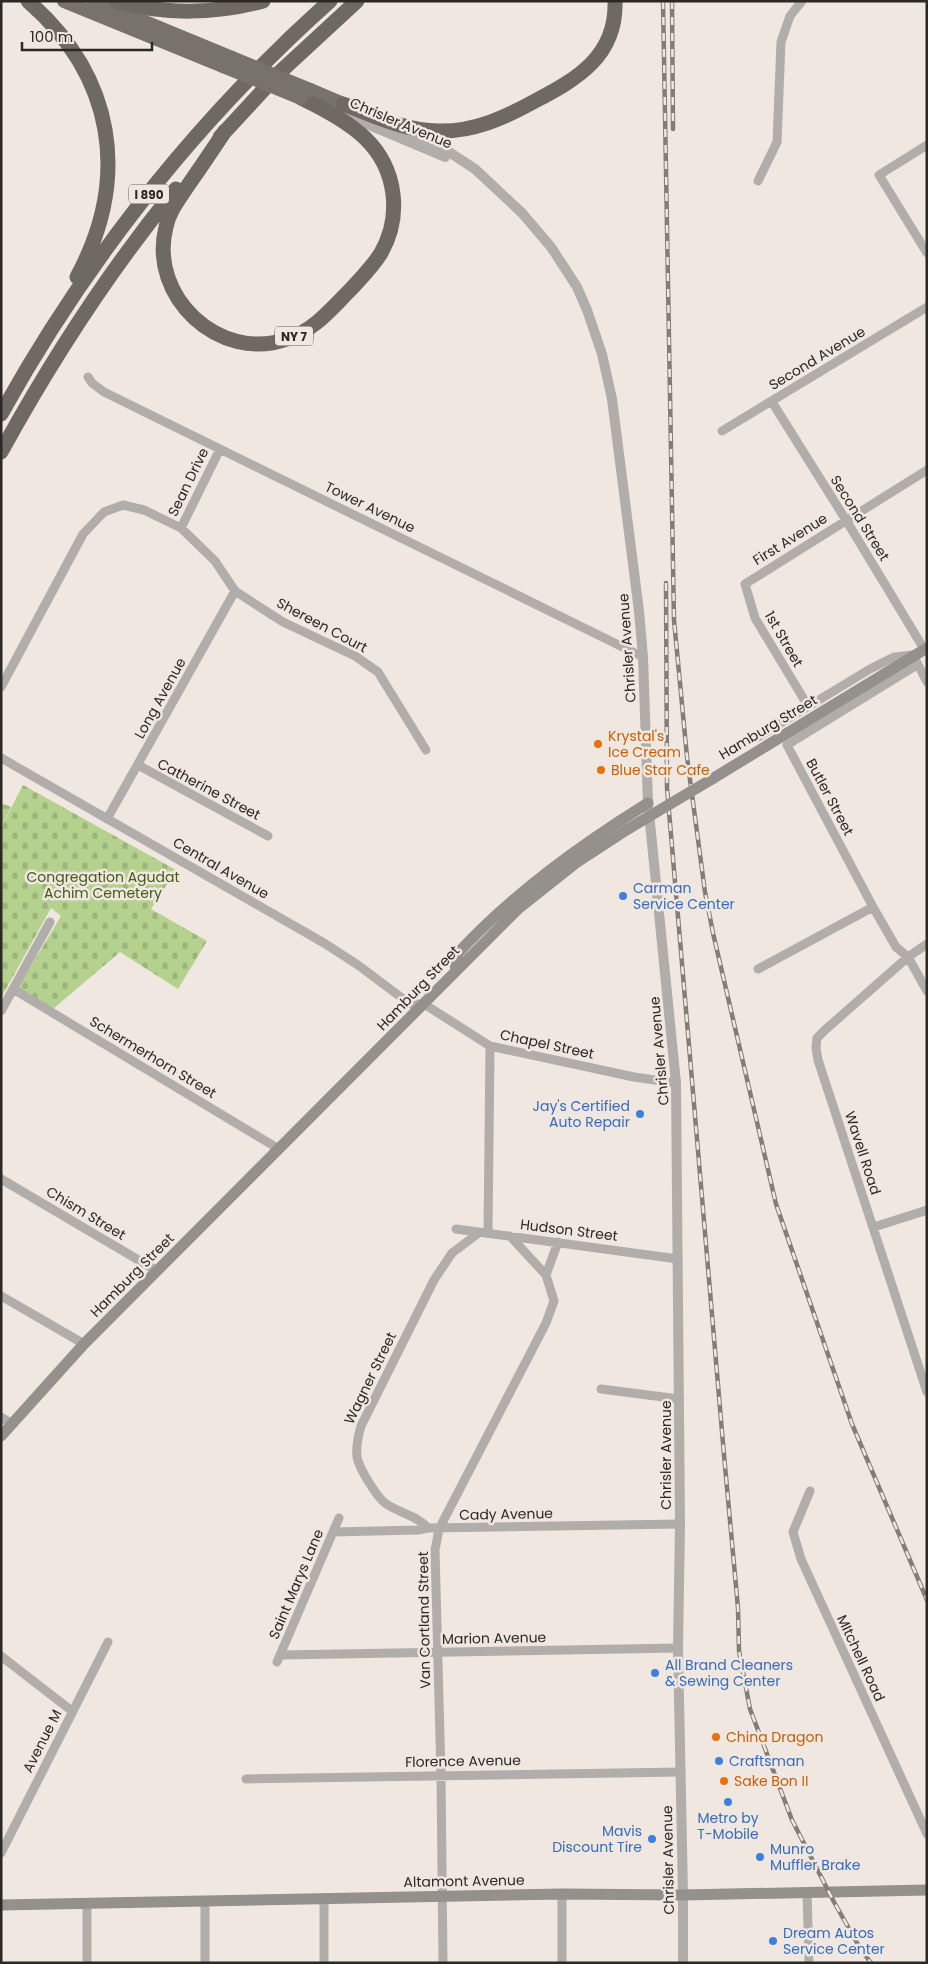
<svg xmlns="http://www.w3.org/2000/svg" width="928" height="1964" viewBox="0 0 928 1964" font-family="Poppins,sans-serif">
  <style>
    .forest { fill: url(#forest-firs) }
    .cemetery { fill: url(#cemetery-stones) }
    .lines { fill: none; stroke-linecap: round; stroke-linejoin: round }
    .minor { stroke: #b0adaa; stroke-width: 9 }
    .tertiary { stroke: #b0adaa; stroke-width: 10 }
    .secondary { stroke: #94908b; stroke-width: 11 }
    .trunk { stroke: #77726c; stroke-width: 14 }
    .motorway { stroke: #6e6962; stroke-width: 15 }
    .rail-casing { stroke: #827d78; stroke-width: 4.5 }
    .rail { stroke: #efe7e0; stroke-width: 2.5; stroke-dasharray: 8; stroke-linecap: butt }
    .secondary-bridge { stroke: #94908b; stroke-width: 11 }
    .trunk-bridge { stroke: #77726c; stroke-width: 14 }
    .food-dot { fill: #e8710a; stroke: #efe7e0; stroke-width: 2 }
    .shop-dot { fill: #3f7fe0; stroke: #efe7e0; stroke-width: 2 }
    .labels { text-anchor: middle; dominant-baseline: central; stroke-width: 5; stroke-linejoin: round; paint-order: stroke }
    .shield { fill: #efe7e0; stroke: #66615d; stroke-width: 1 }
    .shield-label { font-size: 12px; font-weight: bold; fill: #2b2825 }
    .street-label { font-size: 14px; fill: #2b2825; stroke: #efe7e0 }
    .food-label { font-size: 14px; fill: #c56008; stroke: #efe7e0; text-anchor: start }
    .park-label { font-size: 14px; fill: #445c15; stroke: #efe7e0 }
    .shop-label { font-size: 14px; fill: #366cbe; stroke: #efe7e0; text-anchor: start }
  </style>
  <defs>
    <pattern id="forest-firs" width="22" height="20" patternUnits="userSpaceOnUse" patternTransform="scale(1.25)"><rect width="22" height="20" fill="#b5d18e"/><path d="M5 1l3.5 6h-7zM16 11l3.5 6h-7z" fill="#9cb37a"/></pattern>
    <pattern id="cemetery-stones" width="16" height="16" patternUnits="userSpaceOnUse" patternTransform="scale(1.25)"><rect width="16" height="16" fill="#b5d18e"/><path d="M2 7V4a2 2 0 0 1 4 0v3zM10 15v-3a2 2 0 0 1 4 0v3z" fill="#9cb37a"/></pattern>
  </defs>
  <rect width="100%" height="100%" fill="#efe7e0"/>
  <path class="forest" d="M1 803 11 807 1 828Z"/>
  <path class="cemetery" d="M23 785 176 870 151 909 207 941 178 989 120 952 53 1009 18 988 61 916 51 908 1 998V828Z"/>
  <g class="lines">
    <path class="minor" d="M927 145 879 175 927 253
      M758 181 777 142 781 42 790 16 802 1
      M88 377 92 383 104 392 643 657
      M772 402 846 520 924 649
      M722 431 927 307
      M181 528 220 449
      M917 665 787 745 873 907 896 947 908 957 927 991
      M1 687 83 534 104 512 123 505 144 510 181 528 215 561 235 591 283 622 355 656 378 672 426 750
      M808 706 755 618 745 584 927 470
      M758 737 870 669 894 657 913 655 927 682
      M1 758 324 943 358 965 410 1004H424L490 1046 634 1077 676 1083
      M138 765 268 836
      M107 819 235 591
      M927 944 908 957 825 1030 817 1038 816 1048 818 1060 927 1392
      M758 969 873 907
      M13 989 279 1149
      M1 1011 50 922
      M1 1179 157 1271
      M874 1227 927 1210
      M456 1229 678 1259
      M488 1233 490 1046
      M546 1275 558 1242
      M1 1296 84 1344
      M601 1389 679 1399
      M1 1417 12 1424
      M810 1491 793 1532 801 1559 927 1834
      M428 1528C417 1515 398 1513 385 1503 376 1496 359 1468 357 1457 356 1447 358 1436 361 1426L434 1280 452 1253 480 1232
      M333 1532 418 1530 428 1528 680 1524
      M281 1655 678 1648
      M1 1656 72 1711
      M277 1662 339 1518
      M246 1779 681 1772
      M1 1853 108 1642
      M807 1892 809 1963
      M562 1894V1963
      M87 1903V1963
      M205 1963V1901
      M324 1963V1899
      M443 1963 441 1775 435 1550 439 1529 546 1323 554 1301 546 1275 510 1236"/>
    <path class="tertiary" d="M338 112 445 157
      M403 131 449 152 475 169 522 213 551 247 577 287 587 310 602 354 612 399 639 611 643 657 648 803 676 1083 680 1524 678 1648 683 1895V1963"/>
    <path class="secondary" d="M712 779 927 648
      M456 969 454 962 458 953C514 893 579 846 648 803
      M1 1436 84 1344 518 909 576 863 628 829
      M1 1905 562 1894 683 1895 927 1890"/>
    <path class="trunk" d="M64 1 223 66
      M94 1 232 58
      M310 90 343 104"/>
    <path class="motorway" d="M28 1C114 76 131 177 77 277
      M116 1C164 15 216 14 263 1
      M343 104C373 115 405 131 438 131 474 132 504 118 535 101 577 79 617 56 615 1
      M225 131C213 149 201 167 189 184 180 198 169 211 166 227 148 297 220 363 287 339 315 330 332 308 352 288 362 277 373 266 381 253 402 216 397 169 365 138 347 121 324 109 301 98
      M220 137 279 73 357 1
      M1 414C87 259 198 119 330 1
      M1 452C52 359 109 271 176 189"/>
    <defs>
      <path id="rail" d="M663 1 674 620 687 757 705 892 713 933 776 1204 852 1424 927 1600
        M672 1 673 129
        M666 583 667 788 724 1455 738 1608 739 1651 750 1709 792 1820 834 1902 860 1948 871 1963"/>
    </defs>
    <use href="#rail" class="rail-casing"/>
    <use href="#rail" class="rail"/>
    <path class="secondary-bridge" d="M628 829 712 779"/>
    <path class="trunk-bridge" d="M232 58 310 90
      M223 66 301 98"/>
  </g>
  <g class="food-dot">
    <circle cx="598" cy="744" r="5"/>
    <circle cx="601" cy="770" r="5"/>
    <circle cx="716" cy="1737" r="5"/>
    <circle cx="724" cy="1781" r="5"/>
  </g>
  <g class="shop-dot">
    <circle cx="623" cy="896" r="5"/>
    <circle cx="640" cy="1114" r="5"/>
    <circle cx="655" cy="1673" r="5"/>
    <circle cx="719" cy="1761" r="5"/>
    <circle cx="728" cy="1802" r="5"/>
    <circle cx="652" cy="1839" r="5"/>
    <circle cx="760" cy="1857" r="5"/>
    <circle cx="773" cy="1941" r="5"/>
  </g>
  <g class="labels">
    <g class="shield">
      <rect x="129" y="184.5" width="40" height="19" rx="4"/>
      <rect x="275" y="326.5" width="38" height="19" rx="4"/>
    </g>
    <g class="shield-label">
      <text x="149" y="194">I 890</text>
      <text x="294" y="336">NY 7</text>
    </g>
    <g class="street-label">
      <text transform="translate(401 123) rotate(23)">Chrisler Avenue</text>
      <text transform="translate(817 358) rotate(-31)">Second Avenue</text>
      <text transform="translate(188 482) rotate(-64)">Sean Drive</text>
      <text transform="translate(370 507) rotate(26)">Tower Avenue</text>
      <text transform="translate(860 518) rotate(58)">Second Street</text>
      <text transform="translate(790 539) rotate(-32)">First Avenue</text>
      <text transform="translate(322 625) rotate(28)">Shereen Court</text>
      <text transform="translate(784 639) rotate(60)">1st Street</text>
      <text transform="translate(627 648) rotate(-94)">Chrisler Avenue</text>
      <text transform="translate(160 698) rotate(-61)">Long Avenue</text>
      <text transform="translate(768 727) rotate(-31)">Hamburg Street</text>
      <text transform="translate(209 789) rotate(28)">Catherine Street</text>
      <text transform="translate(830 797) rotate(62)">Butler Street</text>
      <text transform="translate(221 868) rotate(30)">Central Avenue</text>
      <text transform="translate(418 988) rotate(-46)">Hamburg Street</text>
      <text transform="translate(547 1044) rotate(12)">Chapel Street</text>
      <text transform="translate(659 1051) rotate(-95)">Chrisler Avenue</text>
      <text transform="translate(153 1057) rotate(31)">Schermerhorn Street</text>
      <text transform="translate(863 1153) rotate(72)">Wavell Road</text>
      <text transform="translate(86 1213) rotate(31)">Chism Street</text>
      <text transform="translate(569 1230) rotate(7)">Hudson Street</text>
      <text transform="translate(132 1275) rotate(-45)">Hamburg Street</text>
      <text transform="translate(370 1378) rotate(-64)">Wagner Street</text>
      <text transform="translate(666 1455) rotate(-90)">Chrisler Avenue</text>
      <text transform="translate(506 1514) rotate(-1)">Cady Avenue</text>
      <text transform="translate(296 1584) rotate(-67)">Saint Marys Lane</text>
      <text transform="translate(424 1620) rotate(-91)">Van Cortland Street</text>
      <text transform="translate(494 1638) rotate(-1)">Marion Avenue</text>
      <text transform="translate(861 1658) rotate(65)">MItchell Road</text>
      <text transform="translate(42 1741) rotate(-63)">Avenue M</text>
      <text transform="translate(463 1761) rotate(-1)">Florence Avenue</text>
      <text transform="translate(668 1860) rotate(-91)">Chrisler Avenue</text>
      <text transform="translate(464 1881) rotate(-1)">Altamont Avenue</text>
    </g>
    <g class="food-label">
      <text x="608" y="736">Krystal's<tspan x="608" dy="16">Ice Cream</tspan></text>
      <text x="611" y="770">Blue Star Cafe</text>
      <text x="726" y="1737">China Dragon</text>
      <text x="734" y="1781">Sake Bon II</text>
    </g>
    <g class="park-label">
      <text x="103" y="877">Congregation Agudat<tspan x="103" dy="16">Achim Cemetery</tspan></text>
    </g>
    <g class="shop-label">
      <text x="633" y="888">Carman<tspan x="633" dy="16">Service Center</tspan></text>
      <text x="630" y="1106" text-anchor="end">Jay's Certified<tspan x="630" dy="16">Auto Repair</tspan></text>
      <text x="665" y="1665">All Brand Cleaners<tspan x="665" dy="16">&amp; Sewing Center</tspan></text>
      <text x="729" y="1761">Craftsman</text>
      <text x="728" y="1818" text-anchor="middle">Metro by<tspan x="728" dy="16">T-Mobile</tspan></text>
      <text x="642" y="1831" text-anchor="end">Mavis<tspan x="642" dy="16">Discount Tire</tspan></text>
      <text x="770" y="1849">Munro<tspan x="770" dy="16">Muffler Brake</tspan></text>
      <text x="783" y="1933">Dream Autos<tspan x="783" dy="16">Service Center</tspan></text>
    </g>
  </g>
  <rect width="928" height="1964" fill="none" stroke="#2b2825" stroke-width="5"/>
  <path d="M22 42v8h130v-8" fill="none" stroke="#2b2825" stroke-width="2.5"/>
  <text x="30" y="42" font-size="15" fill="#2b2825" stroke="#efe7e0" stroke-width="4" paint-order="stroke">100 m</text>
</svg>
